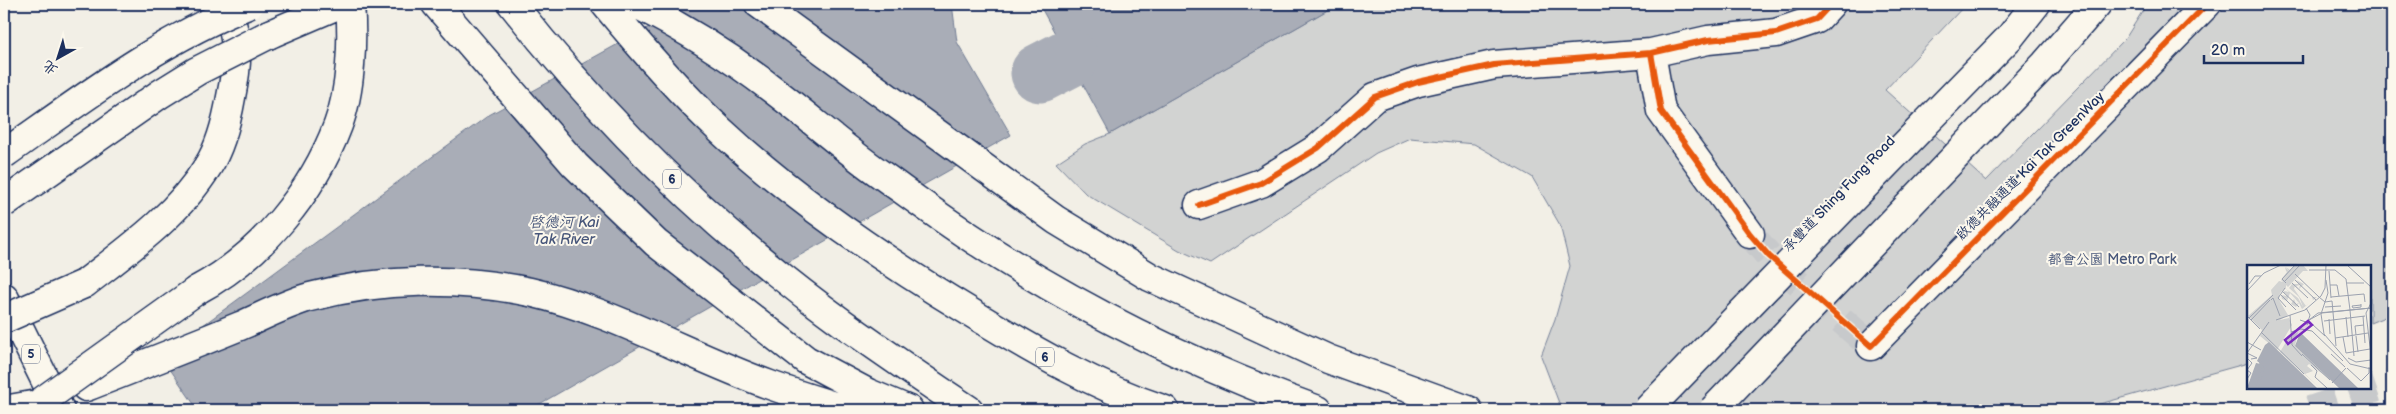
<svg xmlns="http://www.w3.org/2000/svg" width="2396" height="414" viewBox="0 0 2396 414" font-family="'Balsamiq Sans','LXGW WenKai TC',sans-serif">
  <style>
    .green { fill: #d2d3d2; stroke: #768198 }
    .water { fill: #a9adb7; stroke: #707b93 }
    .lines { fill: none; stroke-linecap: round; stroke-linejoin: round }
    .river { stroke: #a9adb7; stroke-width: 59 }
    .minor-tunnel { stroke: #c7c9cb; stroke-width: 28; stroke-dasharray: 28 14; stroke-linecap: butt }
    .highway-tunnel { stroke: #c7c9cb; stroke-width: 28; stroke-dasharray: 28 14; stroke-linecap: butt }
    .minor-casing { stroke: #1b2f5e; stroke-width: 31 }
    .major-casing { stroke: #1b2f5e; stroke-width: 31 }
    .highway-casing { stroke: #1b2f5e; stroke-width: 31 }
    .minor { stroke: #fbf7ec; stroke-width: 28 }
    .major { stroke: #fbf7ec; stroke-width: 28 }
    .highway { stroke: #fbf7ec; stroke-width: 28 }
    .major-bridge-casing { stroke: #1b2f5e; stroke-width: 31; stroke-linecap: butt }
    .highway-bridge-casing { stroke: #1b2f5e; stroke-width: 31; stroke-linecap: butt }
    .major-bridge { stroke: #fbf7ec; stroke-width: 28 }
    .highway-bridge { stroke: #fbf7ec; stroke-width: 28 }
    .cycleway-casing { stroke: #fbf7ec; stroke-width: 9 }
    .cycleway { stroke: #e8590c; stroke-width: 6 }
    .labels { text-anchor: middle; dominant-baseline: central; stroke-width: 4; stroke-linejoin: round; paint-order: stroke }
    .shield { fill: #fbf7ec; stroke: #5e6b89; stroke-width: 1 }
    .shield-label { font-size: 12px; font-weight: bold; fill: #1b2f5e }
    .street-label { font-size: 14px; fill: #1b2f5e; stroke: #fbf7ec }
    .park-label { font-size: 14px; fill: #49587b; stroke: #fbf7ec }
    .water-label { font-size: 15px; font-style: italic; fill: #465579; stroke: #fbf7ec }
    .inset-river { fill: none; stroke: #a9adb7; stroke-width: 2.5 }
    .inset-road { fill: none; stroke: #9ca2b0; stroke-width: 1 }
    .view { fill: #7b2cbf; fill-opacity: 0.15; stroke: #7b2cbf; stroke-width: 2.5 }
    .inset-edge { fill: none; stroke: #1b2f5e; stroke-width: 2.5 }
  </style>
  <rect width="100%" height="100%" fill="#f2efe6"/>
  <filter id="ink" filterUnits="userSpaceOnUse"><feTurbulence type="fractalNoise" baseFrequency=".02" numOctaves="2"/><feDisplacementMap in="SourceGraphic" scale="10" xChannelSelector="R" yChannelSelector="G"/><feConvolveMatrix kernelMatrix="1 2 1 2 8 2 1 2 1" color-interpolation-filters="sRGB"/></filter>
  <g filter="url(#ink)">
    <path class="green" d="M1338 4H1966L1885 90 1986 181 2125 39 2147 4H2392V314L2370 323V266H2248V363L2078 410H1579L1559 403 1541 356 1555 319 1570 266 1560 225 1532 177 1474 144 1410 138 1376 153 1210 264 1179 250 1086 194 1056 163 1085 144 1110 134Z"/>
    <path class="water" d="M691 4H952L957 42 1011 135 529 410H198L161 356 489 115Z
      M1039 4H1338L1110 134Z"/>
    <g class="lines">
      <path class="river" d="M1040 73 1069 58"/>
      <path class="minor-tunnel" d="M1750 234 1769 256 1871 346"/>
      <path class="highway-tunnel" d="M2310 410 2392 382"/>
      <defs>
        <path id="minor" d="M1651 53 1661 111 1750 234
          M1199 205 1261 183 1318 148 1375 97 1418 82 1494 65 1651 53 1708 40 1776 33 1817 19 1831 4
          M1871 346 2207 4"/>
        <path id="major" d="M1924 125 2010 37 2036 4
          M1957 155 2045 64 2097 4"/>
        <path id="highway" d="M436 4 575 165 656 243 806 360 868 393 909 410
          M512 4C607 124 719 234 844 324 885 353 927 382 969 410
          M605 4C641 48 678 91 720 130 795 200 882 259 970 312 1032 350 1096 387 1165 410
          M636 4C684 28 729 56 772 89 808 116 842 147 879 173 907 193 935 214 964 233 1073 306 1195 366 1318 410
          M759 4 1056 220 1150 277 1328 359 1468 410
          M270 34 340 4
          M84 284C128 250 179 214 208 166 221 146 227 120 231 97 239 58 238 42 227 4
          M197 290C261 256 313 192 338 125 351 91 353 40 350 4
          M4 297 60 410
          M86 387C137 367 189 347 240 326 263 316 285 304 310 297 381 278 458 277 530 292 610 310 692 357 770 385 795 394 821 402 847 410
          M4 410 38 404"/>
      </defs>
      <use href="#minor" class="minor-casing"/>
      <use href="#major" class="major-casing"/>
      <use href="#highway" class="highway-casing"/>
      <use href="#minor" class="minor"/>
      <use href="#major" class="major"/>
      <use href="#highway" class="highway"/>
      <defs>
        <path id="major-bridge" d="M1647 410 1924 125
          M1713 410 1957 155"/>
        <path id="highway-bridge" d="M4 154C84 98 159 40 250 4
          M4 203 160 94 197 71 270 34
          M4 319 84 284
          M38 404 197 290"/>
      </defs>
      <use href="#major-bridge" class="major-bridge-casing"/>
      <use href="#highway-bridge" class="highway-bridge-casing"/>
      <use href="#major-bridge" class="major-bridge"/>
      <use href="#highway-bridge" class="highway-bridge"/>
      <defs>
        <path id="cycleway" d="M1651 53 1661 111 1750 234 1769 256 1871 346 2207 4
          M1199 205 1261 183 1318 148 1375 97 1418 82 1494 65 1651 53 1708 40 1776 33 1817 19 1831 4"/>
      </defs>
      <use href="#cycleway" class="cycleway-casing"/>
      <use href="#cycleway" class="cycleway"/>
    </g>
  </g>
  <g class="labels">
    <g class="shield">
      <rect x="663" y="169.5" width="18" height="19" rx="4"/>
      <rect x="22" y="344.5" width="18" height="19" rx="4"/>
      <rect x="1036" y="347.5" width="18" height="19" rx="4"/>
    </g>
    <g class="shield-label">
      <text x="672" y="179">6</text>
      <text x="31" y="354">5</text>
      <text x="1045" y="357">6</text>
    </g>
    <g class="street-label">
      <text transform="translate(2030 166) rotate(-45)">啟德共融通道 Kai Tak GreenWay</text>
      <text transform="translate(1839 194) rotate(-46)">承豐道 Shing Fung Road</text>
    </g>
    <g class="park-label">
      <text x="2112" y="259">都會公園 Metro Park</text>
    </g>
    <g class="water-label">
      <text x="564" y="222">啓德河 Kai<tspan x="564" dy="17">Tak River</tspan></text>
    </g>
  </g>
  <g transform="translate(2247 265)">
    <rect width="124" height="124" fill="#f2efe6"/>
    <path d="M48 0H56L61 6H56L41 22 39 20V24L51 33 56 42 52 32 42 23 45 19H52L49 15 57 19 52 24 53 20 49 21 52 24 48 21 47 24 59 41 66 35 65 32H70L55 44 52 38 49 42 44 39 47 34 49 39 52 38 43 28 40 36 35 34 34 30 40 31 39 29 37 28V26L42 27 38 23 33 28 32 35 41 50 33 55 42 53 45 60 30 85 13 71 15 65 1 51 25 30 24 25 32 16 36 17 34 15 40 7 39 6 38 2 42 6 39 2 43 5ZM51 67 48 81 85 116 62 99 60 101 66 106 58 109 73 123 33 87 42 72Z" fill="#d2d3d2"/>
    <path d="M53 68 55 69 111 123H92L48 81ZM22 77 70 123H0L9 98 14 99 10 96 18 80Z" fill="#a9adb7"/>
    <path class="inset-river" d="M10 123 16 104 13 97"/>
    <path class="inset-road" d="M100 0 124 22M62 5H88L99 14 103 45M82 6 84 33M48 9 72 32M48 15 69 35M79 15 81 28 74 49 77 69 103 99 124 104M37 17 53 0M39 18 35 14 48 0M45 18 61 33M100 18H117M2 19 8 11H14M83 20H90L92 31M38 23 31 33 39 42M0 26 17 8 34 0M35 26 52 42M33 29 49 45M72 32 78 37 85 36 89 81M84 32 117 29 118 37M24 35 26 33 33 51M124 38 119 48 124 90M114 39V42L106 43 105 41 114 40M78 42 94 41M59 43 63 50 60 60M124 43 71 48 62 55 75 48 124 43M103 45 107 91M43 50 45 80 55 91M0 51 13 64M116 51 118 78M99 52 101 72M2 53 26 30M82 54 83 69M4 55 23 35M29 55 58 45 74 31 78 23 79 0M53 55 65 59 78 71M77 56 118 51M14 67 57 109M44 67 54 64 65 66 96 96M109 70 108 61 117 60M109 71 111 87M96 72 99 88M88 73 121 68M0 77 14 85M0 88 10 93 4 94M0 88 22 57M99 88 123 84M55 89 83 115M84 89 98 102M0 93 5 98 0 105 4 108 0 114M101 93 109 97 124 95M64 100 70 106 68 112 80 123M100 103 114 116 122 108V102M85 118 99 103"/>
    <path class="view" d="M61 56 65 60 41 79 38 75Z"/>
    <rect width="124" height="124" class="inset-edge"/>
  </g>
  <rect width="2396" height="414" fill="none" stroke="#fbf7ec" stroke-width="20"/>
  <rect x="10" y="10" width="2376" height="394" fill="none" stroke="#1b2f5e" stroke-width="2" filter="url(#ink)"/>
  <g transform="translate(58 58) rotate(219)" stroke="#fbf7ec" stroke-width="4" paint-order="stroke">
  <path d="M0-4L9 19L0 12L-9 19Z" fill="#1b2f5e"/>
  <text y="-8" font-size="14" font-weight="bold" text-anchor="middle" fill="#1b2f5e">北</text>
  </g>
  <path d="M2204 55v8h99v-8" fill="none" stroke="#1b2f5e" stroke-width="2.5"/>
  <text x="2211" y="55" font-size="15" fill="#1b2f5e" stroke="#fbf7ec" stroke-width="4" paint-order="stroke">20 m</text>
</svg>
